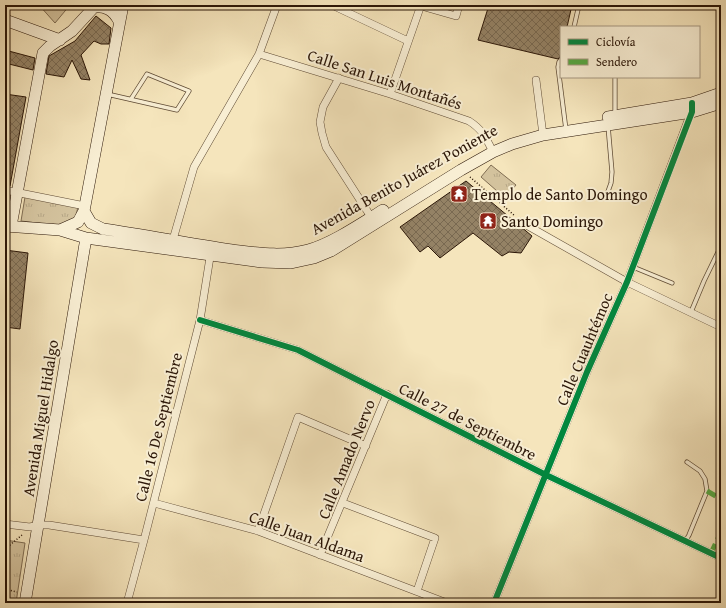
<svg xmlns="http://www.w3.org/2000/svg" width="726" height="608" viewBox="0 0 726 608" font-family="'Gentium Book Plus',serif">
  <style>
    .grass { fill: url(#grass-tufts); stroke: #7f6c52 }
    .building { fill: url(#building-cross-hatch); stroke: #2b1607 }
    .lines { fill: none; stroke-linecap: round; stroke-linejoin: round }
    .lane-casing { stroke: #5e4a34; stroke-width: 5 }
    .street-casing { stroke: #5e4a34; stroke-width: 8 }
    .secondary-casing { stroke: #2b1607; stroke-width: 12 }
    .path { stroke: #2b1607; stroke-width: 1.5; stroke-dasharray: 1 2; stroke-linecap: butt }
    .lane { stroke: #f8eed3; stroke-width: 3.5 }
    .street { stroke: #f8eed3; stroke-width: 7 }
    .secondary { stroke: #f8eed3; stroke-width: 11 }
    .quiet { stroke: #54a941; stroke-width: 5; stroke-dasharray: 10 5; stroke-linecap: butt }
    .cycleway-casing { stroke: #f8eed3; stroke-width: 8 }
    .cycleway { stroke: #00873e; stroke-width: 6 }
    .labels { text-anchor: middle; dominant-baseline: central; stroke-width: 4; stroke-linejoin: round; paint-order: stroke }
    .street-label { font-size: 16px; fill: #2b1607; stroke: #f8eed3 }
    .poi-label { font-size: 16px; fill: #2b1607; stroke: #f8eed3; text-anchor: start }
  </style>
  <defs>
    <pattern id="grass-tufts" width="24" height="20" patternUnits="userSpaceOnUse"><rect width="24" height="20" fill="#d3c29d"/><path d="M3 7l-1-3M5 7V3M7 7l1-3M15 17l-1-3M17 17v-4M19 17l1-3" fill="none" stroke="#b5a686"/></pattern>
    <pattern id="building-cross-hatch" width="8" height="8" patternUnits="userSpaceOnUse"><rect width="8" height="8" fill="#948265"/><path d="M0 0l8 8M0 8l8-8" fill="none" stroke="#796951"/></pattern>
  </defs>
  <rect width="100%" height="100%" fill="#f5e5bc"/>
  <filter id="stains"><feTurbulence type="fractalNoise" baseFrequency=".005" numOctaves="4"/><feColorMatrix values="0 0 0 0 .2 0 0 0 0 .09 0 0 0 0 .02 0 0 0 .5 -.17"/></filter>
  <radialGradient id="worn" r=".72"><stop offset=".6" stop-color="#630" stop-opacity="0"/><stop offset="1" stop-color="#630" stop-opacity=".3"/></radialGradient>
  <path class="grass" d="M39 5H70L55 23Z
    M491 165 516 185 505 198 481 177Z
    M5 191 10 192 7 218H5Z
    M25 197 78 207 75 219 62 226 21 221Z
    M5 540 25 543 16 603H5Z"/>
  <path class="building" d="M489 5H572L567 27H561V51L560 57 558 59 478 40Z
    M96 16 111 28 109 44H101L94 41 81 55 90 80 81 79 72 60 64 77 46 74 49 56 75 41Z
    M5 50 35 58 33 70 5 63Z
    M5 94 26 97 10 186 5 185Z
    M466 181 532 236 521 253 509 252 502 256 473 233 440 258 428 246 420 252 400 227Z
    M5 250 28 253 20 329 5 327Z"/>
  <g class="lines">
    <defs>
      <path id="lane" d="M574 27 579 5
        M721 54 719 57 721 67
        M561 60 559 62 558 67 566 130
        M615 77V114
        M107 94 177 110 189 91 147 74 131 99
        M606 197 611 183 612 172 608 126
        M633 267 672 283
        M691 312 704 281 721 246
        M685 542 689 535 707 491 705 479 700 471 687 462"/>
      <path id="street" d="M335 5 334 6 408 41
        M421 6 456 16 459 5
        M259 54 390 94 469 121C483 130 486 138 493 152
        M339 78 323 107 320 122 322 133 326 147 373 220
        M536 80 543 135
        M390 94 421 5
        M5 190 85 206
        M521 222 627 282 721 327
        M172 243 194 167 259 54 277 5
        M200 320 298 350 546 475 721 558
        M154 503 258 531 447 603
        M343 503 435 538 417 591
        M5 524 30 527 38 525H49L144 540
        M258 531 298 417 366 446
        M320 555 387 394
        M127 603 144 540 200 320 211 251
        M494 603 587 372 627 282 692 110"/>
      <path id="secondary" d="M94 7C106 6 113 10 119 21
        M5 20 60 40
        M608 117 692 103 721 93
        M84 211 91 223 103 229C146 235 189 244 232 250 258 253 282 257 308 250 331 244 362 223 383 210
        M5 226 60 230 86 238 262 262 291 263 314 258 331 251 461 170 493 152 512 144 543 135 692 112 721 103
        M11 226 43 53 50 46 72 31 96 5
        M60 230 78 222 84 211 123 5
        M25 603 86 238"/>
    </defs>
    <use href="#lane" class="lane-casing"/>
    <use href="#street" class="street-casing"/>
    <use href="#secondary" class="secondary-casing"/>
    <path class="path" d="M470 177 515 216
      M5 549 22 535
      M5 589 17 592"/>
    <use href="#lane" class="lane"/>
    <use href="#street" class="street"/>
    <use href="#secondary" class="secondary"/>
    <path class="quiet" d="M707 491 721 499
      M711 553 721 532"/>
    <defs>
      <path id="cycleway" d="M200 320 298 350 546 475 721 558
        M494 603 587 372 627 282 692 112V103"/>
    </defs>
    <use href="#cycleway" class="cycleway-casing"/>
    <use href="#cycleway" class="cycleway"/>
  </g>
  <defs>
    <symbol id="temple-square" viewBox="-11 -11 22 22"><rect x="-9" y="-9" width="18" height="18" rx="4" fill="#8f2418" stroke="#f8eed3"/><path d="M0-6L5-2H3V0L6.5 2.5H4V6H1.5V3h-3V6H-4V2.5H-6.5L-3 0V-2H-5Z" fill="#fff"/></symbol>
  </defs>
  <g fill-rule="evenodd">
    <use href="#temple-square" x="449" y="184" width="20" height="20"/>
    <use href="#temple-square" x="478" y="211" width="20" height="20"/>
  </g>
  <g class="labels">
    <g class="street-label">
      <text transform="translate(385 79) rotate(18)">Calle San Luis Montañés</text>
      <text transform="translate(404 179) rotate(-29)">Avenida Benito Juárez Poniente</text>
      <text transform="translate(584 349) rotate(-67)">Calle Cuauhtémoc</text>
      <text transform="translate(40 418) rotate(-81)">Avenida Miguel Hidalgo</text>
      <text transform="translate(468 421) rotate(27)">Calle 27 de Septiembre</text>
      <text transform="translate(158 427) rotate(-76)">Calle 16 De Septiembre</text>
      <text transform="translate(346 459) rotate(-68)">Calle Amado Nervo</text>
      <text transform="translate(307 536) rotate(20)">Calle Juan Aldama</text>
    </g>
    <g class="poi-label">
      <text x="472" y="194">Templo de Santo Domingo</text>
      <text x="501" y="221">Santo Domingo</text>
    </g>
  </g>
  <rect width="726" height="608" fill="none" stroke="#f5e5bc" stroke-width="20"/>
  <rect x="6" y="6" width="714" height="596" fill="none" stroke="#2b1607" stroke-width="2"/>
  <rect x="10" y="10" width="706" height="588" fill="none" stroke="#2b1607"/>
  <rect x="560" y="26" width="140" height="52" fill="#f8eed3" stroke="#a69881"/>
  <rect x="568" y="39" width="20" height="6" fill="#00873e" stroke="#a69881"/>
  <text x="596" y="46" font-size="12" fill="#2b1607">Ciclovía</text>
  <rect x="568" y="59" width="20" height="6" fill="#54a941" stroke="#a69881"/>
  <text x="596" y="66" font-size="12" fill="#2b1607">Sendero</text>
  <rect width="100%" height="100%" filter="url(#stains)"/>
  <rect width="100%" height="100%" fill="url(#worn)"/>
</svg>
